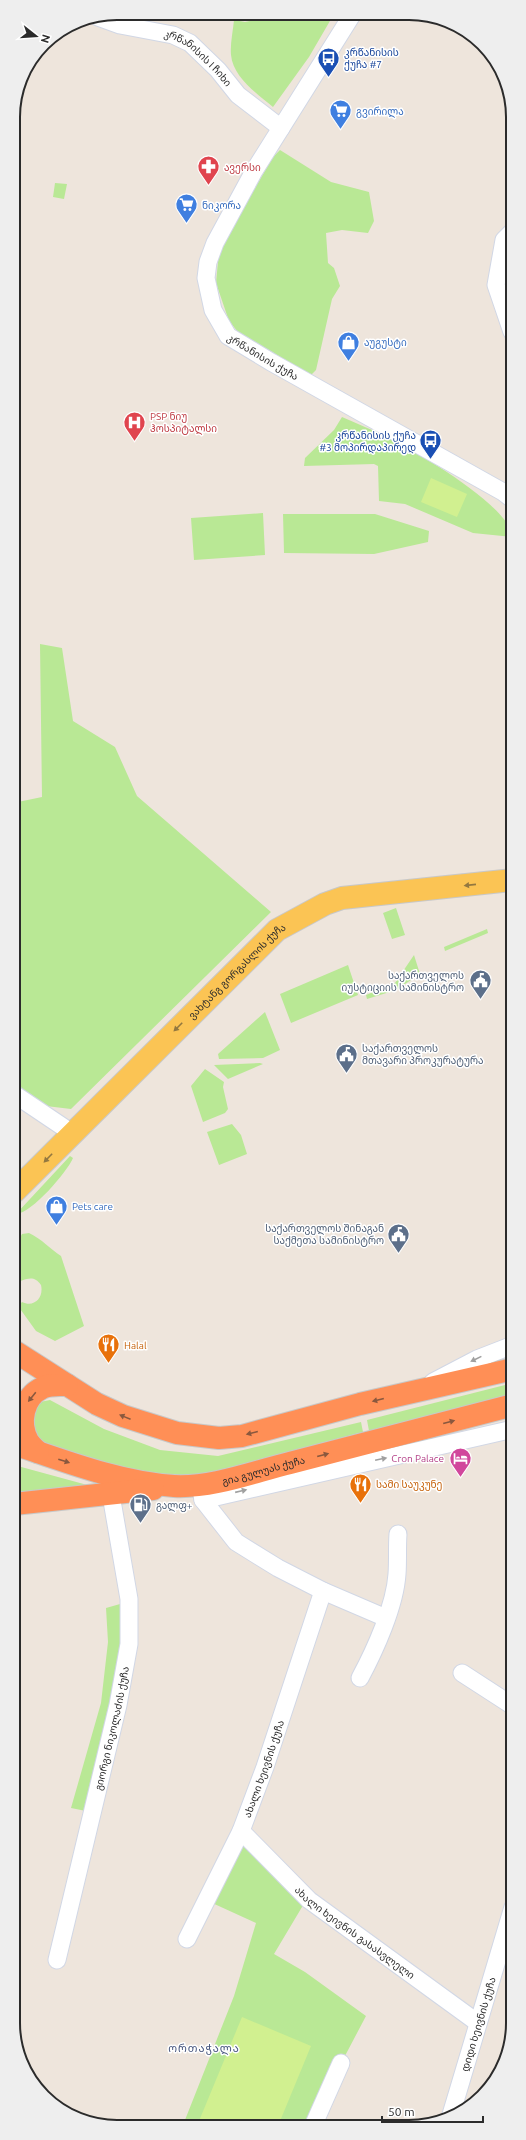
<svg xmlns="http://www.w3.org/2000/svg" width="526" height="2140" viewBox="0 0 526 2140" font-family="Ubuntu,'Noto Sans Georgian',sans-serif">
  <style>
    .green { fill: #b9e895 }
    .pitch { fill: #d1f090 }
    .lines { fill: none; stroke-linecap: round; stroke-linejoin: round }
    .minor-casing { stroke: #d1d7e5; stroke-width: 19 }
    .major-casing { stroke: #c8c8c8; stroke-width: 24 }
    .highway-casing { stroke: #c8c8c8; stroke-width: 24 }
    .minor { stroke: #fff; stroke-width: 17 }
    .major { stroke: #fbc454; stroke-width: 22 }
    .highway { stroke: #ff8f56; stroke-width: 22 }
    .oneway { fill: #937840 }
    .oneway2 { fill: #a0a0a0 }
    .oneway3 { fill: #8a583e }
    .labels { text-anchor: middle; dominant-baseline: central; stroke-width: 3; stroke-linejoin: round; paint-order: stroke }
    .transit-label { font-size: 10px; fill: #164399; stroke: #fff; text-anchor: start }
    .street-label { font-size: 10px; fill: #2b2b2b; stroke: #fff }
    .shop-label { font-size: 10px; fill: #366cbe; stroke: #fff; text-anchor: start }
    .health-label { font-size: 10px; fill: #be3a42; stroke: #fff; text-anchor: start }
    .service-label { font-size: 10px; fill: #4e5e75; stroke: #fff; text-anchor: end }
    .food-label { font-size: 10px; fill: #c56008; stroke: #fff; text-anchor: start }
    .hotel-label { font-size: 10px; fill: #b23c85; stroke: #fff; text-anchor: end }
    .neighbourhood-label { font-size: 11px; letter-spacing: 1px; fill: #48577f; stroke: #fff }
    .rim { fill: none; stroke: #2b2b2b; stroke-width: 2 }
  </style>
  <rect width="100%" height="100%" fill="#eee5dc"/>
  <path class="green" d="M261 14H334L309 57 273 107C257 94 233 77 231 55 230 44 233 31 234 20L245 22 259 19Z
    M280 150 331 182 369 192 374 221 368 233 342 230 326 233 328 263 334 268 340 286 332 299 316 370 311 375 238 332 229 321 216 283 219 251 225 239 273 157Z
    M55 183 67 184 64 199 53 197Z
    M342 417C357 424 374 430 389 438 415 451 512 507 512 537L473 533 405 504 379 501 378 466 374 464 304 466 305 458 334 430Z
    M263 513 265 555 194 560 191 518Z
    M283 514H375L429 531 428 542 374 554 284 553Z
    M40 644 62 648 73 721 115 747 137 796 271 912 71 1109 46 1106 14 1087 13 803 42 797Z
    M396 908 405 935 392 939 383 913Z
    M487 929 488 933 445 951 444 947Z
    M414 955 420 974 396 990 367 999 366 995 395 983Z
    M348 965 358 995 291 1023 280 994Z
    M265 1012 280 1050 263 1058 219 1059 218 1054Z
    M260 1063 263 1064 228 1079 214 1065Z
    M205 1069 224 1082 223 1087 228 1109 225 1113 203 1122 191 1086Z
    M232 1124 241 1135 247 1154 219 1165 207 1132Z
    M70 1156 73 1158C67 1172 32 1213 16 1214Z
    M29 1233C42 1239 50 1249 61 1256L84 1326 55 1341 36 1331 18 1306 22 1302C34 1308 44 1298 41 1285 33 1273 24 1281 14 1283V1249L22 1234Z
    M513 1383V1395L369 1431 367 1420Z
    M50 1400 104 1429 160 1450 218 1456 361 1422 363 1432 198 1476H142L37 1443 29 1415 40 1402Z
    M14 1465 102 1489 14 1496Z
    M127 1602 126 1644 86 1811 71 1808 101 1703 108 1642 106 1608Z
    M243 1842 305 1902 274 1954 305 1972 366 2016 308 2126 183 2125 234 1996 256 1923 210 1902Z"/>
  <path class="pitch" d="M431 478 467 494 457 517 421 502Z
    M242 2017 311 2046 278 2126 210 2125 199 2121Z"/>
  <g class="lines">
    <defs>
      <g id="minor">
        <path id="s1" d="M352 15 254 171 215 243 208 262 206 278 213 310 228 336 271 362 503 492 512 499"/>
        <path id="s2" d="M98 17 120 25 173 35 190 43 218 70 238 95 281 128"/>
        <path d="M512 232 504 240 496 285 512 332"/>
        <path d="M14 1094 72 1133"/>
        <path d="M433 1382 477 1359 513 1345"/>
        <path d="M201 1490 203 1500 236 1542 278 1568 323 1591 386 1618"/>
        <path d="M203 1500 513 1429"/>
        <path d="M462 1673 513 1706"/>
        <path d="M360 1678C375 1650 395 1606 397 1574 398 1561 397 1547 398 1534"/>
        <path id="s3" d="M241 1831 309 1900 478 2023"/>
        <path id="s4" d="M187 1939 241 1831 265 1767 323 1591"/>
        <path id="s5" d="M57 1960 118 1705 129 1644V1599L111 1495"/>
        <path id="s6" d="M450 2118 513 1907"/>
        <path d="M313 2126 341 2063"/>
      </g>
      <g id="major">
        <path id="s7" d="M14 1192 277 930 325 904 342 898 512 880"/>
      </g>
      <g id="highway">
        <path d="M14 1351 97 1404 123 1416 177 1433 219 1438 242 1436 360 1404 513 1369"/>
        <path id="s8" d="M14 1444C64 1461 121 1483 174 1486 213 1488 253 1472 290 1463 364 1444 438 1424 513 1405"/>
        <path d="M38 1452C35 1449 30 1445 28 1441 18 1423 23 1397 42 1388 49 1384 59 1385 67 1385"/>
        <path d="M14 1504 153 1489"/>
      </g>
    </defs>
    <use href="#minor" class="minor-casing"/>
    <use href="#major" class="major-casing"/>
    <use href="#highway" class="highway-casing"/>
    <use href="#minor" class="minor"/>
    <use href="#major" class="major"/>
    <use href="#highway" class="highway"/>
  </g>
  <defs><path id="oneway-solid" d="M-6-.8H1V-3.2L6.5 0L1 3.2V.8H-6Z"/></defs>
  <g class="oneway">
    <use href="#oneway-solid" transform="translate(470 885) rotate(174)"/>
    <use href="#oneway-solid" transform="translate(178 1027) rotate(135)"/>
    <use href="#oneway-solid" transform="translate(48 1158) rotate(134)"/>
  </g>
  <g class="oneway2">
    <use href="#oneway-solid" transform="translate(476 1359) rotate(154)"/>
    <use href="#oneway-solid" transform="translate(381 1459) rotate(-12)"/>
    <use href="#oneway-solid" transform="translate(241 1491) rotate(-13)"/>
  </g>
  <g class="oneway3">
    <use href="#oneway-solid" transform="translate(32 1397) rotate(129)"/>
    <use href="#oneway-solid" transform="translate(378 1400) rotate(166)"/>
    <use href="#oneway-solid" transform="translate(125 1417) rotate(-158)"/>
    <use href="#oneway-solid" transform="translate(449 1422) rotate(-15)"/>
    <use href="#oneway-solid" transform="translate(252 1433) rotate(166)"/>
    <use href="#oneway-solid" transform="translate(323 1455) rotate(-15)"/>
    <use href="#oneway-solid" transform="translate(64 1461) rotate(18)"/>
  </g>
  <defs>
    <symbol id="bus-pin" viewBox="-11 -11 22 30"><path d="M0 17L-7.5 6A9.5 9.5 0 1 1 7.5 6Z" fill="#1a4fb4" stroke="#fff"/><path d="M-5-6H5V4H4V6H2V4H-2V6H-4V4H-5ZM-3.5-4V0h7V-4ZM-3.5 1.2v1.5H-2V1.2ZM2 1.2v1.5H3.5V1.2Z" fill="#fff"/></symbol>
    <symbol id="supermarket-pin" viewBox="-11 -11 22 30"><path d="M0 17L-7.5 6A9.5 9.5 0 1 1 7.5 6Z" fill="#3f7fe0" stroke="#fff"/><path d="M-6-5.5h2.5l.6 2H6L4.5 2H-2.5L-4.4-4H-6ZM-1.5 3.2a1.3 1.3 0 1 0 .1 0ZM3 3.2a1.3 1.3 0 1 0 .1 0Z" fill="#fff"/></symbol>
    <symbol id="pharmacy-pin" viewBox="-11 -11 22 30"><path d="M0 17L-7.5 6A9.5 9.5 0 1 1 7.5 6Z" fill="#e0444e" stroke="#fff"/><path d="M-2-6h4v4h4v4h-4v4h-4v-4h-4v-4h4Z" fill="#fff"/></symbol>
    <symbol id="shop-pin" viewBox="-11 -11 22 30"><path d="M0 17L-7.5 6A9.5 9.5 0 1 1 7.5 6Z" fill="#3f7fe0" stroke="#fff"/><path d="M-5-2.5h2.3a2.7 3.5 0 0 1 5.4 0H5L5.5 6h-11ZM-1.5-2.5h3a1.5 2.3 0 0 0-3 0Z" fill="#fff"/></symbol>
    <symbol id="hospital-pin" viewBox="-11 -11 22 30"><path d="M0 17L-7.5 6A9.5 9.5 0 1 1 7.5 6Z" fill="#e0444e" stroke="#fff"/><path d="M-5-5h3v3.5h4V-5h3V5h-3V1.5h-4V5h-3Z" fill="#fff"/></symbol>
    <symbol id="civic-pin" viewBox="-11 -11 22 30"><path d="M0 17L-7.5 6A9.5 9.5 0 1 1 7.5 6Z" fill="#5c6f8a" stroke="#fff"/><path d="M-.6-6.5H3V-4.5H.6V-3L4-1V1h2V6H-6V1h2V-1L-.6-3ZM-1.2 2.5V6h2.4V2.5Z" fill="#fff"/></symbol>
    <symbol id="restaurant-pin" viewBox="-11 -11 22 30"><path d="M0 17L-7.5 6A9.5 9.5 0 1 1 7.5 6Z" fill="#e8710a" stroke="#fff"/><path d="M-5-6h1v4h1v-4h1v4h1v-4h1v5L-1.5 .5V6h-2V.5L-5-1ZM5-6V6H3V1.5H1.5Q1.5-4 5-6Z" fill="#fff"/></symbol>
    <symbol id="hotel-pin" viewBox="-11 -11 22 30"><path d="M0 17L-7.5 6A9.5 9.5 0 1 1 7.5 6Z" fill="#d1479c" stroke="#fff"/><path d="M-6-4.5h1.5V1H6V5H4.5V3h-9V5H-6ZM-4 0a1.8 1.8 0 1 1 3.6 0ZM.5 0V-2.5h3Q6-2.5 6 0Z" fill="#fff"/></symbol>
    <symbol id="fuel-pin" viewBox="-11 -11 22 30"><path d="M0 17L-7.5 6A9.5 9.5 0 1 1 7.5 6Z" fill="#5c6f8a" stroke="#fff"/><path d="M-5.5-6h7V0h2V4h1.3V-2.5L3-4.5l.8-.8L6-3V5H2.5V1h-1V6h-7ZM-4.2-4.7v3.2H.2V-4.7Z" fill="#fff"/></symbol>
  </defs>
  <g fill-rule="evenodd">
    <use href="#bus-pin" x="316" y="46" width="25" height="34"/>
    <use href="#supermarket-pin" x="328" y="98" width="25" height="34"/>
    <use href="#pharmacy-pin" x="196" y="154" width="25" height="34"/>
    <use href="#supermarket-pin" x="174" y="192" width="25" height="34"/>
    <use href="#shop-pin" x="336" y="330" width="25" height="34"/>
    <use href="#hospital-pin" x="122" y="410" width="25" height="34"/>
    <use href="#bus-pin" x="418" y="428" width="25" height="34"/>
    <use href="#civic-pin" x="468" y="968" width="25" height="34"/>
    <use href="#civic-pin" x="334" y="1042" width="25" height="34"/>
    <use href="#shop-pin" x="44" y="1194" width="25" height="34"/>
    <use href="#civic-pin" x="386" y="1222" width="25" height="34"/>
    <use href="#restaurant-pin" x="96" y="1332" width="25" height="34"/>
    <use href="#hotel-pin" x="448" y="1446" width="25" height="34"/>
    <use href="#restaurant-pin" x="348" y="1472" width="25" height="34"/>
    <use href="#fuel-pin" x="128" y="1492" width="25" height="34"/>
  </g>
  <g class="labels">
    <g class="transit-label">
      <text x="344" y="52">კრწანისის<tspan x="344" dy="12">ქუჩა #7</tspan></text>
      <text x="416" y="435" text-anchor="end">კრწანისის ქუჩა<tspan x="416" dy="12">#3 მოპირდაპირედ</tspan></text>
    </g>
    <g class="street-label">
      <text stroke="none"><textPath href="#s2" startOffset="111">კრწანისის I ჩიხი</textPath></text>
      <text stroke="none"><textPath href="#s1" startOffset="406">კრწანისის ქუჩა</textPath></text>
      <text stroke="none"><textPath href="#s7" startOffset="314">ვახტანგ გორგასლის ქუჩა</textPath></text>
      <text stroke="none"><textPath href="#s8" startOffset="257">გია გულუას ქუჩა</textPath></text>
      <text stroke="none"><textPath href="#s5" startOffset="238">გიორგი ნიკოლაძის ქუჩა</textPath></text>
      <text stroke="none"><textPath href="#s4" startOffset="187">ახალი ხეივნის ქუჩა</textPath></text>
      <text stroke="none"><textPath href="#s3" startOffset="153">ახალი ხეივნის გასასვლელი</textPath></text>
      <text stroke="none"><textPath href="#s6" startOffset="98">დიდი ხეივნის ქუჩა</textPath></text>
    </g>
    <g class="shop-label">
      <text x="356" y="111">გვირილა</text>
      <text x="202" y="205">ნიკორა</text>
      <text x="364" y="342">აუგუსტი</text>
      <text x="72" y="1206">Pets care</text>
    </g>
    <g class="health-label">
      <text x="224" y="167">ავერსი</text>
      <text x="150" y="416">PSP ნიუ<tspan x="150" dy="12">ჰოსპიტალსი</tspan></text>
    </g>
    <g class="service-label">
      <text x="464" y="975">საქართველოს<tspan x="464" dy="12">იუსტიციის სამინისტრო</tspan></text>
      <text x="362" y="1048" text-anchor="start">საქართველოს<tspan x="362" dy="12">მთავარი პროკურატურა</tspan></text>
      <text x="384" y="1228">საქართველოს შინაგან<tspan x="384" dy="12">საქმეთა სამინისტრო</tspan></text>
      <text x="156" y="1505" text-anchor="start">გალფ+</text>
    </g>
    <g class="food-label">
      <text x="124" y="1345">Halal</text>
      <text x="376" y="1484">სამი საუკუნე</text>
    </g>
    <g class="hotel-label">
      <text x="444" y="1458">Cron Palace</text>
    </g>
    <g class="neighbourhood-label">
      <text x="204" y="2048">ორთაჭალა</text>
    </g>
  </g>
  <path d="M0 0H526V2140H0ZM117 20H409A97 97 0 0 1 506 117V2023A97 97 0 0 1 409 2120H117A97 97 0 0 1 20 2023V117A97 97 0 0 1 117 20Z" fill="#eee" fill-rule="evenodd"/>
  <path class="rim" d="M117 20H409A97 97 0 0 1 506 117V2023A97 97 0 0 1 409 2120H117A97 97 0 0 1 20 2023V117A97 97 0 0 1 117 20Z"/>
  <g transform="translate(36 36) rotate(107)" stroke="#ffffff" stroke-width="3" paint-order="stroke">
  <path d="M0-3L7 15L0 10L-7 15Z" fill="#2b2b2b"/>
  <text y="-6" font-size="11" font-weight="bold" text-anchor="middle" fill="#2b2b2b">N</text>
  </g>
  <path d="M382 2116v6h101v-6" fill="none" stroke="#2b2b2b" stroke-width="2"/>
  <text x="388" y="2116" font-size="12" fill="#2b2b2b" stroke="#ffffff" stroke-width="3" paint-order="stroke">50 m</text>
</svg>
